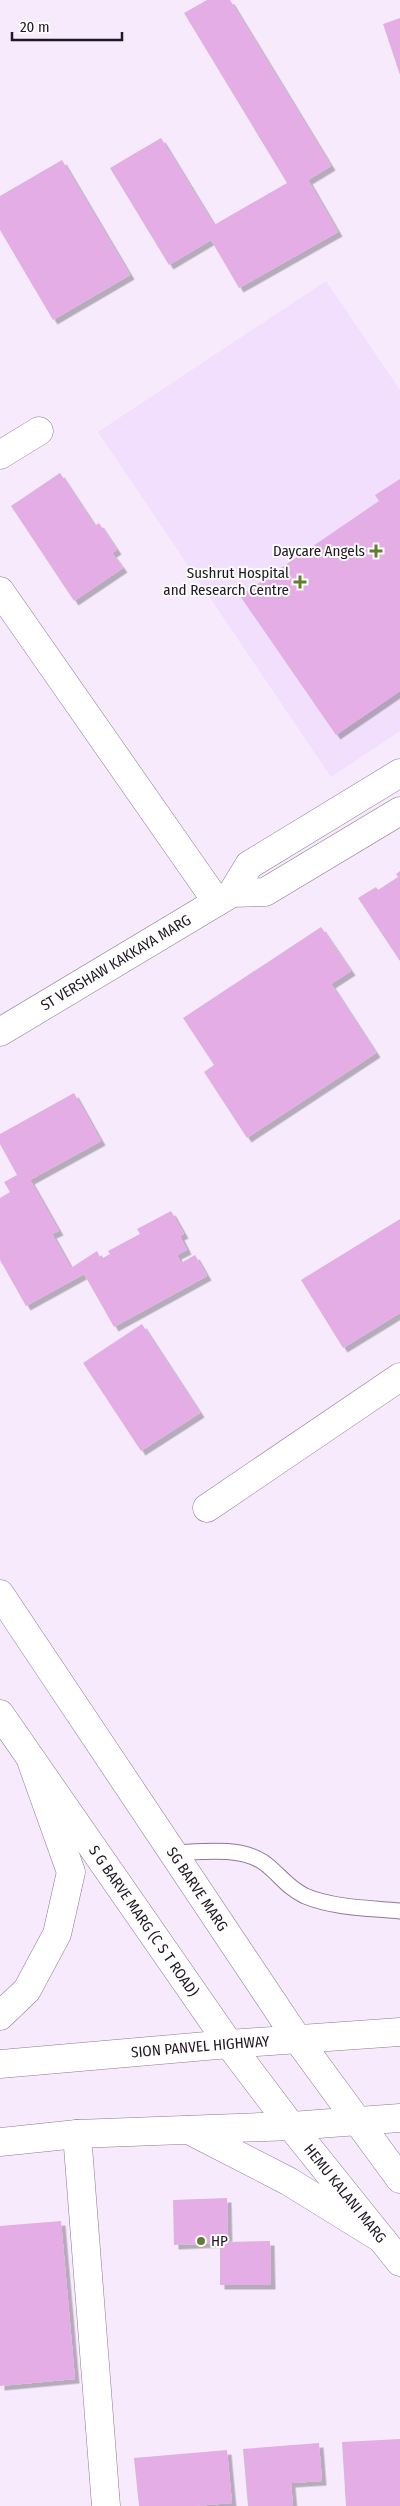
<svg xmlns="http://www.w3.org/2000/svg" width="400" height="2506" viewBox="0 0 400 2506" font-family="'Fira Sans Condensed',sans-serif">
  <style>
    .built { fill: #f2defd }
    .building { fill: #e4ade5; filter: url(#shadow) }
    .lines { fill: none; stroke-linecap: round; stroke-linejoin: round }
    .service-casing { stroke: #8d7997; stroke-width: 17 }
    .minor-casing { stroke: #8d7997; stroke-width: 29 }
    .tertiary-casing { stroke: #8d7997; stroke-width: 29 }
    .secondary-casing { stroke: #8d7997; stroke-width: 29 }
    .trunk-casing { stroke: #8d7997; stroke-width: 29 }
    .service { stroke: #fff; stroke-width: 15 }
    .minor { stroke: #fff; stroke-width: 28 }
    .tertiary { stroke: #fff; stroke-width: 28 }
    .secondary { stroke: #fff; stroke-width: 28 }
    .trunk { stroke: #fff; stroke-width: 28 }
    .poi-dot { fill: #627d31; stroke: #fcfcfc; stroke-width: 2 }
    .labels { text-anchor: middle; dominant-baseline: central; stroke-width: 4; stroke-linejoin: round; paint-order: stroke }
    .poi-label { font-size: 15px; fill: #1f1723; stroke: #fcfcfc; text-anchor: end }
    .street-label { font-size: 15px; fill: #1f1723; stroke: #fcfcfc }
  </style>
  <defs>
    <filter id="shadow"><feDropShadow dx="4.5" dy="4.5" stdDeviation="0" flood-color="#0004"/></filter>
  </defs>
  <rect width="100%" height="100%" fill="#f7eafd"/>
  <path class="built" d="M326 281 400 390V731L331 777 98 432Z"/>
  <path class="building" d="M207 0H230L331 166 308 180 338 232 239 288 211 240 169 265 110 168 161 138 214 225 287 183 184 13Z
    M400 18V75L383 24Z
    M62 160 130 275 53 320 0 230V196Z
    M60 473 95 526 99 523 117 550 112 553 123 568 74 601 11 506Z
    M400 479V691L336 735 240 596 379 501 375 495Z
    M400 871V961L358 898 376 887 378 890 398 877 396 874Z
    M321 927 351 971 331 984 376 1053 247 1138 204 1072 214 1065 183 1018Z
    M74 1093 101 1141 30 1180 59 1231 52 1234 71 1268 97 1251 101 1259 110 1254 108 1251 140 1234 137 1229 171 1211 184 1234 180 1236 187 1250 177 1255 181 1263 195 1255 207 1276 114 1327 84 1274 26 1306 0 1260V1198L10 1192 4 1182 17 1175 0 1144V1134Z
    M400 1219V1313L343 1348 301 1280Z
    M142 1324 200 1413 141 1451 83 1363Z
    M227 2198 228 2242 270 2241 271 2285H220V2243L174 2245 173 2200Z
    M61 2221 75 2379 0 2386V2226Z
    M400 2439V2506H346L342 2442Z
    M319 2443 322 2481 291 2483 293 2506H248L243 2449Z
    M227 2450 232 2503 194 2506H139L134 2458Z"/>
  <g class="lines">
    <defs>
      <path id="service" d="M172 1853C200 1852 239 1846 263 1862 279 1873 286 1887 305 1896 334 1908 369 1908 400 1911"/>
      <path id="minor" d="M0 455 39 431
        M0 591 217 902
        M207 1508 400 1377
        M77 2134 106 2506"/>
      <g id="tertiary">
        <path d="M232 893 265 892 400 811"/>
        <path id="s1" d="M0 1032 232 893 249 865 400 773"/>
      </g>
      <g id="secondary">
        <path id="s2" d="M0 1594 298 2040 400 2179"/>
        <path id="s3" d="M0 1714 229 2044 291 2126 400 2262"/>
      </g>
      <g id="trunk">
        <path d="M0 2016 27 1990 57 1934 71 1872 32 1763"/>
        <path id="s4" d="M0 2064 229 2044 400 2032"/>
        <path d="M189 2130 288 2181 382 2239"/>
        <path d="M0 2142 77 2134 291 2126 400 2118"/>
      </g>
    </defs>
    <use href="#service" class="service-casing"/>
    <use href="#minor" class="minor-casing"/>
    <use href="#tertiary" class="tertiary-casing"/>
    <use href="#secondary" class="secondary-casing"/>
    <use href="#trunk" class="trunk-casing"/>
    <use href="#service" class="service"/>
    <use href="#minor" class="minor"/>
    <use href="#tertiary" class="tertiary"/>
    <use href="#secondary" class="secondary"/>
    <use href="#trunk" class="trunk"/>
  </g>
  <g class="poi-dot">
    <path d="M373.5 543.5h5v5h5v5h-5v5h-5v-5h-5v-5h5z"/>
    <path d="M297.5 574.5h5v5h5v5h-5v5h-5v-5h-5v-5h5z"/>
    <circle cx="201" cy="2241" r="5"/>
  </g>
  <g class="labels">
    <g class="poi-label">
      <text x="365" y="551">Daycare Angels</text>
      <text x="289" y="573">Sushrut Hospital<tspan x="289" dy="17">and Research Centre</tspan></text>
      <text x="211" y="2241" text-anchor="start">HP</text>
    </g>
    <g class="street-label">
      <text stroke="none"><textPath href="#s1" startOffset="135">ST VERSHAW KAKKAYA MARG</textPath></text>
      <text stroke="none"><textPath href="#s2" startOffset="355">SG BARVE MARG</textPath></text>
      <text stroke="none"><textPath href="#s3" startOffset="252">S G BARVE MARG (C S T ROAD)</textPath></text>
      <text stroke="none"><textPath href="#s4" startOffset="201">SION PANVEL HIGHWAY</textPath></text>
      <text stroke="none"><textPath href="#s3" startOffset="591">HEMU KALANI MARG</textPath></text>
    </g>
  </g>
  <path d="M12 32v8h110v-8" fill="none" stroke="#1f1723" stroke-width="2.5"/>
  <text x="20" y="32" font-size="15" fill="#1f1723" stroke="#fcfcfc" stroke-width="4" paint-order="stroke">20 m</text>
</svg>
